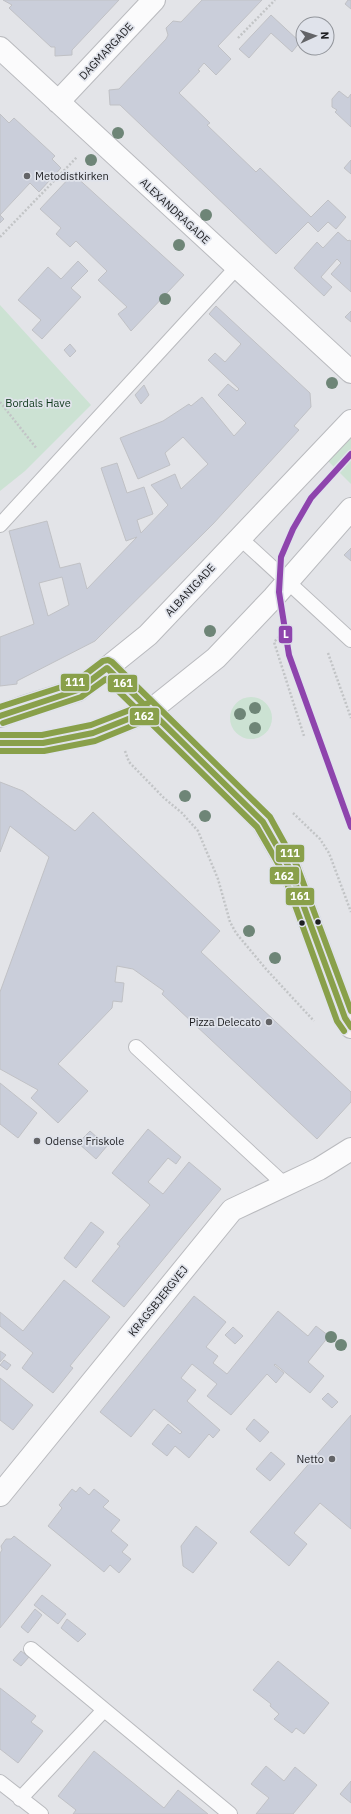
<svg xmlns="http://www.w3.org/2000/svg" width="351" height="1814" viewBox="0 0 351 1814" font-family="'IBM Plex Sans',sans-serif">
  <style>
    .green { fill: #cce2d3 }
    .building { fill: #caceda; stroke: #c0c1c5; fill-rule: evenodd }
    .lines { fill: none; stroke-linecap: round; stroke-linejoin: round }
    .service-casing { stroke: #b9babe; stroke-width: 16 }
    .minor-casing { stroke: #b9babe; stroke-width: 24 }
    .secondary-casing { stroke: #b9babe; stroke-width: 24 }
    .path { stroke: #c2c4c6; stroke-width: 2.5; stroke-dasharray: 2 2; stroke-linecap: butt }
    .service { stroke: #fbfbfc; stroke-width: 14 }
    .minor { stroke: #fbfbfc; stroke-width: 22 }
    .secondary { stroke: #f5f2f0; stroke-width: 22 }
    .bus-1-casing { stroke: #e0e3eb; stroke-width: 9 }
    .bus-2-casing { stroke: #e0e3eb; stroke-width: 9 }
    .bus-3-casing { stroke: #e0e3eb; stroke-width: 9 }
    .bus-1 { stroke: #89a04a; stroke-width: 6 }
    .bus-2 { stroke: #89a04a; stroke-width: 6 }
    .bus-3 { stroke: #89a04a; stroke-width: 6 }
    .tram-1-casing { stroke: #e0e3eb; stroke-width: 9 }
    .tram-1 { stroke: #8e44ad; stroke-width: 6 }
    .tree { fill: #6e8577 }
    .poi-dot { fill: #636467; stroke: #e0e3eb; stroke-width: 1.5 }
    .bus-dot { fill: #1e1f22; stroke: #e0e3eb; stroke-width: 1.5 }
    .labels { text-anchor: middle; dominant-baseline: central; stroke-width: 3.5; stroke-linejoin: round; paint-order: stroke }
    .street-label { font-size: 11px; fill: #1e1f22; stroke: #e0e3eb }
    .poi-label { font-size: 11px; fill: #1e1f22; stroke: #e0e3eb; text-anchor: start }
    .park-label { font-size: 11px; fill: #0e381b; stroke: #e0e3eb }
    .line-badge { stroke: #e0e3eb; stroke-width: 1.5 }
    .badge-label { font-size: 11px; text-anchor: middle; font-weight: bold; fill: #fff }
  </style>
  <rect width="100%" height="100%" fill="#e3e4e8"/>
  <path class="green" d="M0 305 91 405 25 471 0 491Z
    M351 436V484L328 461Z
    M230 718a21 21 0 1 1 42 0a21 21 0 1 1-42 0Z"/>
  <path class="building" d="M3 0H119L72 50V55L55 56V47H51L9 8 12 5Z
    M202 0H262L218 46 231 59 216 75 204 63 198 70 200 71 179 93 210 123 207 125 256 172 260 168 311 217 328 200 346 217 336 229 328 222 318 232 308 222 276 254 120 105H110L109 90 119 89 166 39 168 35 166 28 173 21 181 22Z
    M348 0H351V9L345 4Z
    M271 15 300 42 292 52 271 33 249 58 239 49Z
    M339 91 348 98 351 94V127L335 112 337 110 332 107V99Z
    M0 114 9 123 14 118 55 156 52 159 61 168 39 192 30 183 0 215 4 219 0 223Z
    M351 160V174L344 168Z
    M73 174 184 275 131 331 118 314 127 307 98 280 107 271 76 241 70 247 56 234 61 228 40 209Z
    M338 232 348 241 349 240 351 241V292L331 274 341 263 337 259 321 277 332 287 324 296 294 268 317 242 323 248Z
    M78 261 88 271 71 288 81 297 42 339 32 330 41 320 18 300 48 267 61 279Z
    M216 306 310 393 311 407 294 426 299 430 213 524 95 641 17 681V684L0 686V637L34 624 9 531 47 521 60 568 80 563 87 589 137 537 126 541 101 468 117 463 127 493 144 487 153 514 137 520 141 533 168 505 151 485 175 474 181 489 208 464 183 437 165 453 170 465 138 479 120 438 163 421 189 404 191 406 202 397 234 436 246 423 218 395 228 384 237 391 239 389 208 360 215 353 225 362 241 344 209 314ZM62 577 69 605 48 616 39 583Z
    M351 311V322L345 317Z
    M70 344 76 351 70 357 64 350Z
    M144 385 149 395 141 404 135 395Z
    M351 548V561L344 555Z
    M0 782 23 791 75 831 93 812 220 931 201 952 351 1092V1102L317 1139 162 994 164 991 133 969 117 966 115 982 124 983 122 1002 113 1001 112 1008 58 1064 88 1091 58 1123 31 1098 38 1090 0 1069V992L49 857 10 826 0 852Z
    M0 1083 37 1113 18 1138 0 1124Z
    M148 1129 181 1157 176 1164 168 1158 148 1182 163 1194 189 1162 221 1189 124 1307 92 1281 120 1246 117 1244 150 1205 112 1173Z
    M90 1131 107 1146 96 1159 78 1143Z
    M91 1222 104 1232 76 1268 64 1258Z
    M64 1280 110 1317 70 1366 73 1368 53 1393 22 1368 33 1353 0 1326V1312L23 1331Z
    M194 1296 226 1322 206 1347 218 1356 213 1363 227 1374 278 1311 308 1336 316 1326 329 1336 308 1362 324 1376 310 1393 275 1364 274 1365 284 1373 276 1383 267 1374 231 1415 207 1396 217 1384 192 1364 181 1378 196 1390 187 1401 220 1430 213 1438 209 1434 189 1458 175 1446 167 1456 152 1444 168 1424 180 1434 182 1432 154 1409 131 1437 100 1412Z
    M233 1327 243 1336 235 1344 225 1335Z
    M0 1351 6 1355 0 1362Z
    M4 1360 11 1365 7 1370 0 1365Z
    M0 1378 33 1405 13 1430 0 1420Z
    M328 1393 338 1402 332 1408 322 1399Z
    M351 1415V1529L320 1503 294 1533 307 1544 289 1566 250 1532Z
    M254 1419 269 1432 260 1442 246 1429Z
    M271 1452 285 1464 270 1481 256 1469Z
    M80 1487 89 1495 94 1489 109 1501 103 1507 120 1520 111 1531 128 1545 122 1552 131 1559 119 1573 110 1565 104 1572 48 1526 62 1508 59 1505 72 1489 76 1492Z
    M196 1526 217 1543 193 1573 183 1566 181 1546Z
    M14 1536 51 1565 0 1628V1553L2 1550 1 1546 6 1539H11Z
    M42 1595 66 1614 58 1624 34 1605Z
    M35 1609 42 1615 28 1633 21 1627Z
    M67 1619 86 1634 78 1642 61 1628Z
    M21 1651 29 1657 21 1666 13 1660Z
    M278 1661 329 1703 304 1734 296 1728 292 1733 274 1719 279 1714 270 1706 271 1704 253 1690Z
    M0 1688 36 1716 31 1722 43 1731 18 1763 0 1749Z
    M94 1751 164 1808 178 1790 208 1814H73L76 1810 58 1796Z
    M266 1766 284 1781 295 1767 317 1785 293 1814H256L269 1798 251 1784Z
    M351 1781V1803L340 1794Z"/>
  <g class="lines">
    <defs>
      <path id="service" d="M0 525 237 267
        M240 538 351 640
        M136 1047 285 1185
        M31 1649 230 1814
        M0 1782 41 1814
        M20 1799 104 1710"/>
      <path id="minor" d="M0 48 351 372
        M58 102 154 0
        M107 668 148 635 351 421
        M151 710 216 658 274 597 351 509
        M0 1495 232 1210 319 1169 351 1149"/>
      <path id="secondary" d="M0 716 24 707 78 690 107 668 263 822 290 869 345 1018 351 1027
        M0 743H43L93 733 151 710"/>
    </defs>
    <use href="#service" class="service-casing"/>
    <use href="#minor" class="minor-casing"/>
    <use href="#secondary" class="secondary-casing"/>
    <path class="path" d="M238 38 275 0
      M0 237 77 157
      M0 402 37 449
      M290 625 274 642 304 736
      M328 653 351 718
      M125 751 129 762 164 798 182 813 198 831 218 879 230 922 236 933 266 969 314 1021
      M293 813 320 839 329 853 351 912"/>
    <use href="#service" class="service"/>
    <use href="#minor" class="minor"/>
    <use href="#secondary" class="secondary"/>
    <defs>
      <path id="bus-1" d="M0 716 78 690 107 668 263 822 290 869 345 1018 351 1027
        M0 743H43L93 733 151 710"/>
      <path id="bus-2" d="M3 723 81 697 106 679 257 827 283 872 337 1021 344 1031
        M0 751H44L95 741 154 717"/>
      <path id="bus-3" d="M0 707 74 683 103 661 108 660 112 662 270 817 297 866 351 1011
        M0 735H42L91 725 148 703"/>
    </defs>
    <use href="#bus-1" class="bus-1-casing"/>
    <use href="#bus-2" class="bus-2-casing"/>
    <use href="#bus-3" class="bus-3-casing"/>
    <use href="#bus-1" class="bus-1"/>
    <use href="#bus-2" class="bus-2"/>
    <use href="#bus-3" class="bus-3"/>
    <defs>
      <path id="tram-1" d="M351 454 311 498 293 529 281 557 279 592 289 655 351 827"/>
    </defs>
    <use href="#tram-1" class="tram-1-casing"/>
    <use href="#tram-1" class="tram-1"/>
  </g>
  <g class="tree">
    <circle cx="118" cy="133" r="6"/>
    <circle cx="91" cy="160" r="6"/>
    <circle cx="206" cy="215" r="6"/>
    <circle cx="179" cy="245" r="6"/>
    <circle cx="165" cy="299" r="6"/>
    <circle cx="332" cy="383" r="6"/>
    <circle cx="210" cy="631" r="6"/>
    <circle cx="255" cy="708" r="6"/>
    <circle cx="240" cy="714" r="6"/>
    <circle cx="255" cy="728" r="6"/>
    <circle cx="185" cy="796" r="6"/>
    <circle cx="205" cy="816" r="6"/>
    <circle cx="249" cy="931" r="6"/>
    <circle cx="275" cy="958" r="6"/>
    <circle cx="331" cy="1337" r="6"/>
    <circle cx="341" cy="1345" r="6"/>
  </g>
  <g class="poi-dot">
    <circle cx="27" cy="176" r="4"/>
    <circle cx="269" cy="1022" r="4"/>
    <circle cx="37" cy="1141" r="4"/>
    <circle cx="332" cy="1459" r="4"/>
  </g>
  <g class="bus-dot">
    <circle cx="318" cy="922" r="3.5"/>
    <circle cx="302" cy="923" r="3.5"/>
  </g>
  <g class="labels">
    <g class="street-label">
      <text transform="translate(106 51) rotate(-47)">DAGMARGADE</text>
      <text transform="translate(175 211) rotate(43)">ALEXANDRAGADE</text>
      <text transform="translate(190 590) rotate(-47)">ALBANIGADE</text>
      <text transform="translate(158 1301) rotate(-51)">KRAGSBJERGVEJ</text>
    </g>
    <g class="poi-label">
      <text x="35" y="176">Metodistkirken</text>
      <text x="261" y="1022" text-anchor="end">Pizza Delecato</text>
      <text x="45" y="1141">Odense Friskole</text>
      <text x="324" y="1459" text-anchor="end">Netto</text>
    </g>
    <g class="park-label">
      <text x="38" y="403">Bordals Have</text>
    </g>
  </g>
  <g class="line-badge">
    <rect x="278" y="625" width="15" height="19" rx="4" fill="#8e44ad"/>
    <rect x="60" y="673" width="30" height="19" rx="4" fill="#89a04a"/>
    <rect x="107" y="674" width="31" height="19" rx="4" fill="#89a04a"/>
    <rect x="129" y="707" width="31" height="19" rx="4" fill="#89a04a"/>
    <rect x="275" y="844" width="30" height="19" rx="4" fill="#89a04a"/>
    <rect x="269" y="866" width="31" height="19" rx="4" fill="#89a04a"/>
    <rect x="285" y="887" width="30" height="19" rx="4" fill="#89a04a"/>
  </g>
  <g class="badge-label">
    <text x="286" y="638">L</text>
    <text x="75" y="686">111</text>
    <text x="123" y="687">161</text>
    <text x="144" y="720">162</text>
    <text x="290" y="857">111</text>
    <text x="284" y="880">162</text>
    <text x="300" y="900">161</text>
  </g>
  <g transform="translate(315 36) rotate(87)"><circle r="19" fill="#e0e3eb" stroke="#92959b"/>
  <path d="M0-3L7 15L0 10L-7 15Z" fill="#636467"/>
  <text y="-6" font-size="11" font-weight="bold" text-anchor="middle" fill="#1e1f22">N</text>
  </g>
</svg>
